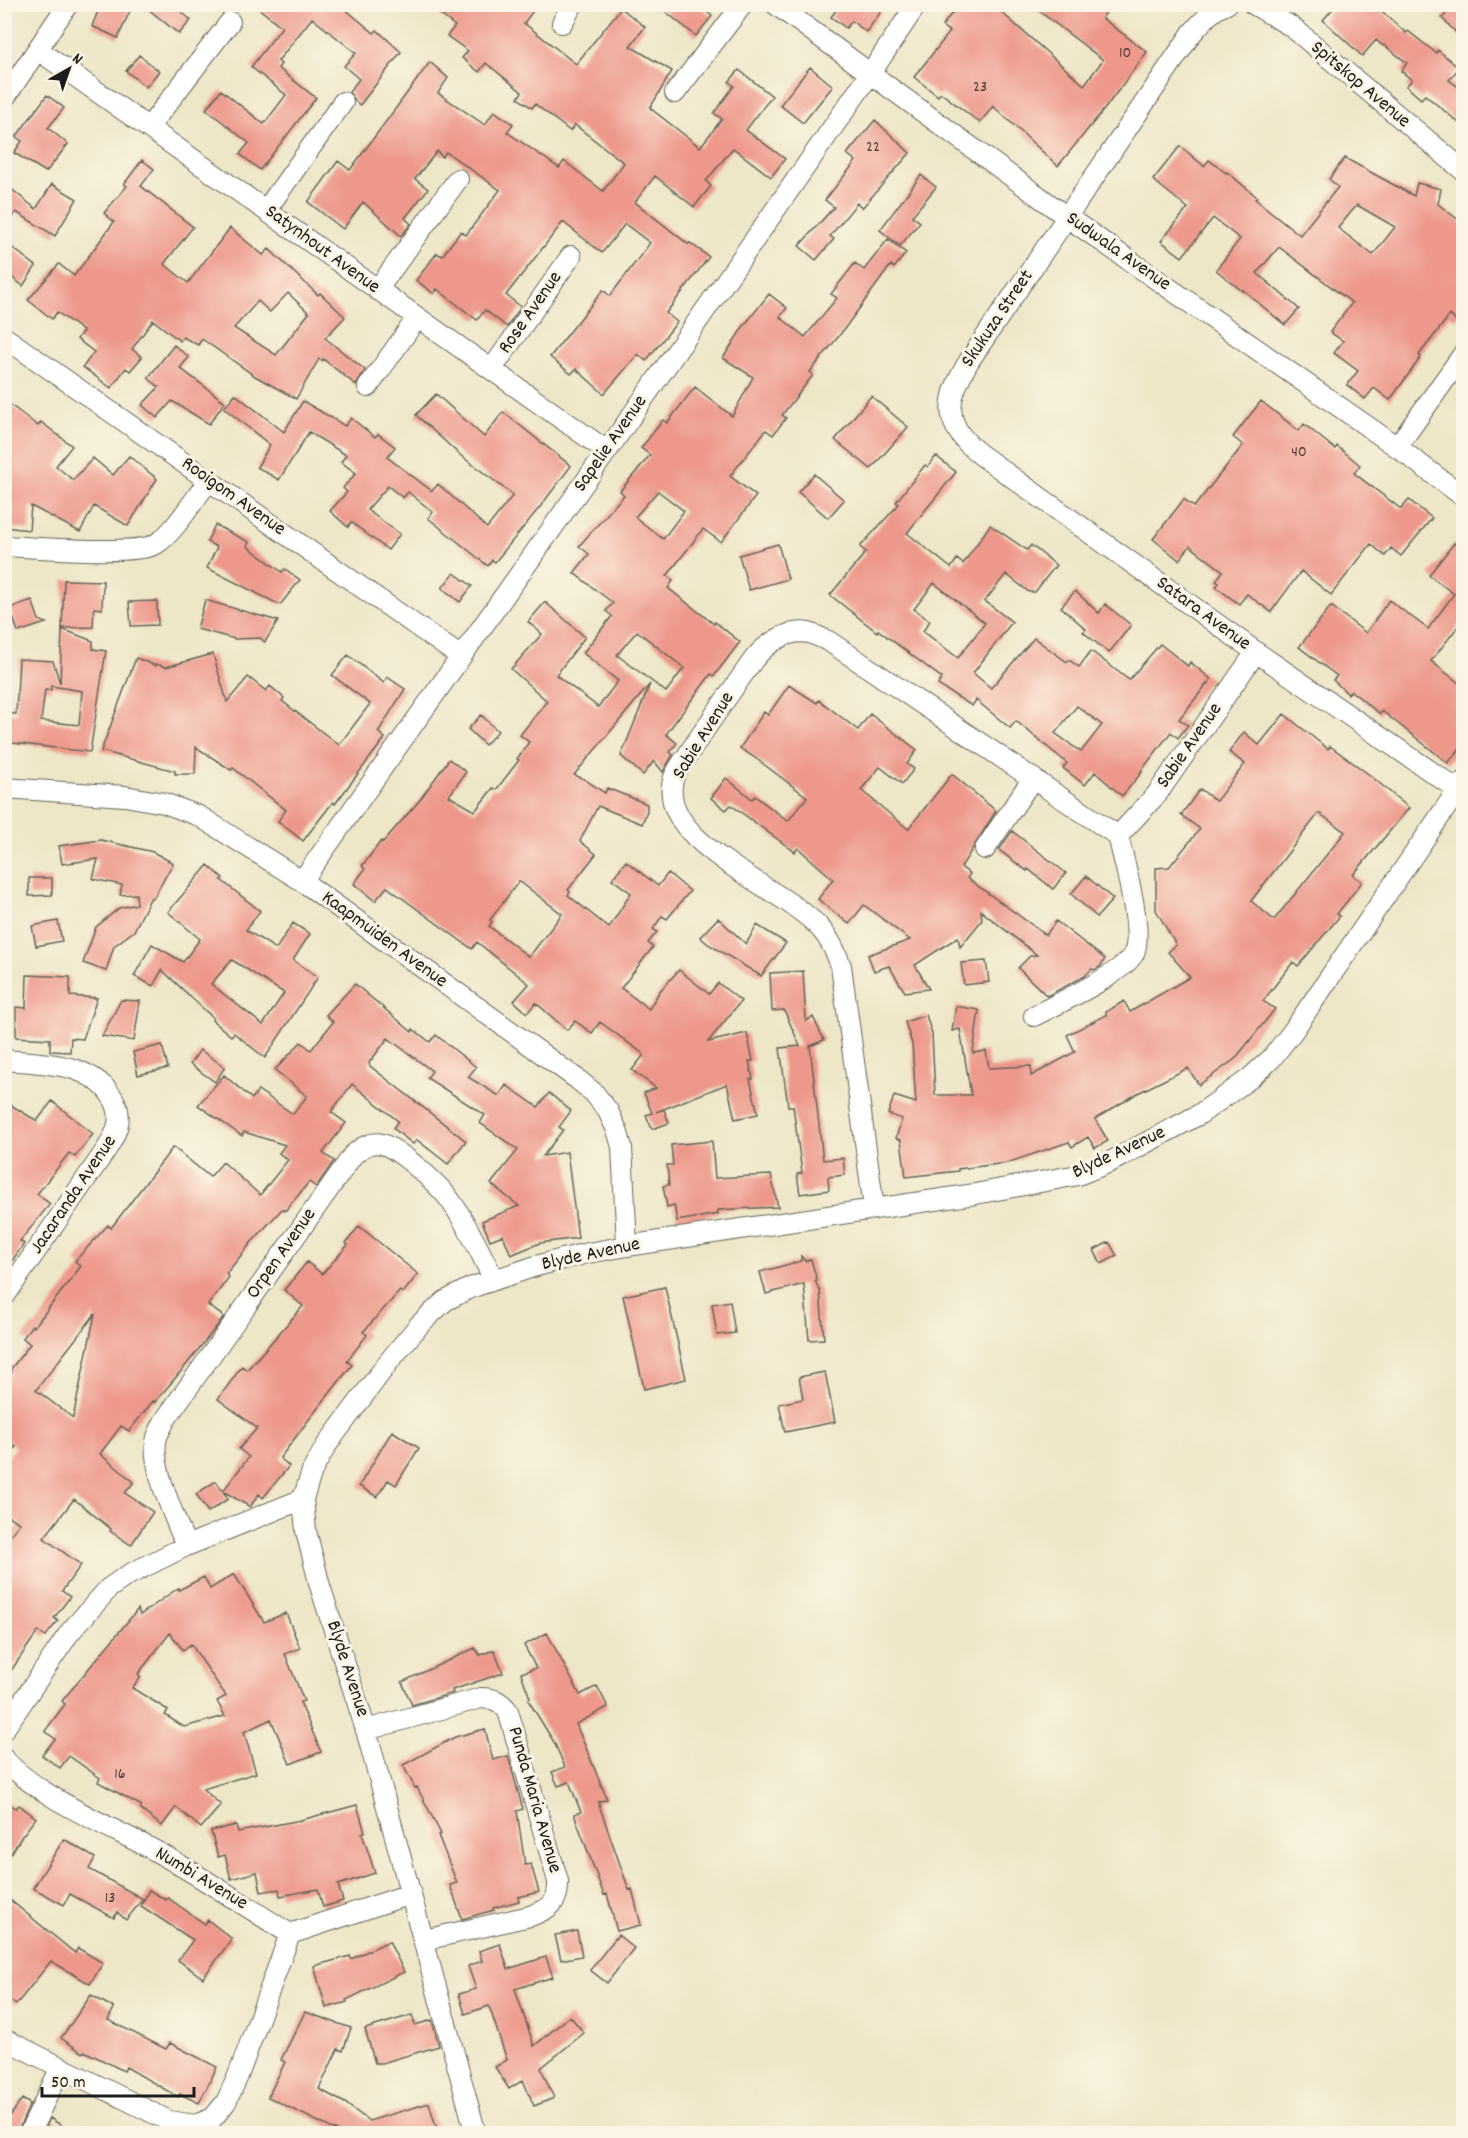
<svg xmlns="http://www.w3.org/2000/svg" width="1468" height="2138" viewBox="0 0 1468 2138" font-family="Dekko,sans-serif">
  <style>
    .building { fill: #ed988a; fill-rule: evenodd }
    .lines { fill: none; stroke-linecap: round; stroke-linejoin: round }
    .street-casing { stroke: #656358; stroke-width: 22 }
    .street { stroke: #fff; stroke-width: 20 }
    .labels { text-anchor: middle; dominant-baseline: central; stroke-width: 6; stroke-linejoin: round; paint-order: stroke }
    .number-label { font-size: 16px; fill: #503b38 }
    .street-label { font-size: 20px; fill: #1c1c1c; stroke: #fcf5e5 }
  </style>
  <rect width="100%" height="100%" fill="#fcf5e5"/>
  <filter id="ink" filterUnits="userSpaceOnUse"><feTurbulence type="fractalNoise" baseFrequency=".0167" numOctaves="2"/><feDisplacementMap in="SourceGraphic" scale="12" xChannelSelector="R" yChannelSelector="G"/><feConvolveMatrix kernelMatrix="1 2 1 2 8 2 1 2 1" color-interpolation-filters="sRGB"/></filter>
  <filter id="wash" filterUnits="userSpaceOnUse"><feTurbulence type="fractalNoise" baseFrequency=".008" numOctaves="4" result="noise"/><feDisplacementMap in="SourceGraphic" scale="24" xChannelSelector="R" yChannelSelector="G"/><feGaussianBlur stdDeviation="1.35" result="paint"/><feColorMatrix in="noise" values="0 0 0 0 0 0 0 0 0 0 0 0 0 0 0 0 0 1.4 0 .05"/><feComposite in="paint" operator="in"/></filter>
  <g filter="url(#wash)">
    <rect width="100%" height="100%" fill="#ede6c7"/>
    <g id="blocks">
      <path class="building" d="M101 4H133L118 38 92 26Z
        M142 4H172L191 20 179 34Z
        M253 4H339L374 33 377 30 401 52 360 105 355 101 349 92 359 79 344 66 356 53 312 18 278 61 281 64 278 68 316 98 260 170 240 154 249 143 206 109 221 90 264 124 286 95 251 67 282 27Z
        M427 4H538L524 23 576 64 621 8 645 27 630 46 672 71 650 108 700 147 722 119 714 113 734 86 729 82 739 70 772 96 746 130 785 159 771 177 733 148 706 181 711 186 694 207 655 176 635 202 688 244 690 243 709 257 666 313 677 322 646 361 638 354 604 394 576 369 571 374 550 357 603 290 610 296 650 243 625 224 602 253 563 222 506 295 521 307 507 327 485 310 477 320 437 289 434 294 416 280 437 253 442 256 461 231 466 235 500 190 446 152 442 157 437 151 415 179 428 189 405 218 411 224 401 236 363 202 343 229 308 202 338 161 350 170 430 62 448 78 438 93 485 125 494 111 513 124 507 132 559 168 564 161 603 191 624 163 575 125 570 131 535 104 532 108 518 98 522 92 486 63 479 72 462 58 468 51 447 36 455 26Z
        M656 4H697L712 16 696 36Z
        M831 4H887L866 32 852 21 846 28 831 17 837 9Z
        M959 4H992L1084 85 1103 60 1030 4H1112L1102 18 1147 52 1106 107 1058 166 993 106 980 123 941 93 938 96 914 77 950 32 942 26Z
        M1337 4H1374L1406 33 1408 31 1436 53 1438 50 1459 68 1449 80 1464 91V127L1425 95 1421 99 1406 86 1412 80 1401 71 1407 63 1384 45 1383 46 1376 40 1362 56 1323 20Z
        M1439 4H1464V41L1442 18 1446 14Z
        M139 55 159 71 146 87 126 71Z
        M810 67 833 86 803 123 780 105Z
        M47 95 64 108 48 128 68 144 46 172 14 153 22 141 16 137Z
        M875 120 910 153 862 208 857 203 830 236 834 239 816 260 799 246 834 207 825 200 856 161 847 154Z
        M1180 146 1204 166 1209 160 1226 173 1227 172 1257 197 1255 199 1300 235 1338 187 1329 179 1345 158 1414 196 1417 183 1441 189 1438 204 1464 224V311L1455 320 1450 315 1419 355 1421 357 1390 400 1374 388 1365 399 1347 385 1358 371 1334 353 1343 341 1330 332 1352 303 1279 247 1257 273 1299 309 1285 325 1243 290 1242 291 1216 270 1240 239 1213 218 1182 257 1161 241 1188 208 1153 180ZM1357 205 1395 227 1373 255 1338 228Z
        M142 160 154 169 141 186 193 227 164 264 188 283 230 228 263 255 269 249 318 295 320 293 345 317 325 338 365 370 356 385 323 359 322 361 319 359 296 399 255 376 202 339 198 345 183 337 180 341 153 320 132 349 142 357 130 371 126 368 111 388 83 367 94 352 77 339 83 331 57 312 52 319 28 300 59 264 74 276 114 222 104 213 127 186 124 184ZM288 293 309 313 276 355 234 328 258 301 270 312Z
        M921 175 936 187 912 216 920 222 900 246 880 230Z
        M4 183 36 209 52 184 77 199 55 236 16 212 4 227Z
        M888 239 906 253 894 268 891 265 842 332 810 372 813 375 782 415 786 418 773 435 766 430 730 476 756 496 721 542 703 529 667 576 673 581 668 588 714 624 715 622 740 642 714 676 711 674 666 734 677 743 670 752 673 755 663 772 654 761 643 775 621 756 650 684 574 775 584 779 605 793 607 788 647 804V811L642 824 598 806 580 841 596 854 568 890 570 892 568 895 609 928 631 893 612 879 626 861 658 886 668 873 690 891 667 919 662 916 653 929 657 932 648 943 653 947 621 988 649 1009 659 992 679 970 709 994 718 983 741 1001 708 1042 747 1033 753 1061H749L753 1079H750L758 1114 735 1119 727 1084 656 1112 664 1109 669 1123 652 1129 646 1115 652 1113 644 1093 656 1088 632 1070 643 1056 642 1053 600 1022 592 1033 575 1021 567 1030 536 1003 527 1013 514 1001 529 984 477 942 472 949 387 887 375 901 354 884 365 869 362 866 381 841 383 842 419 801 449 759 466 772 449 796 475 811 493 788 496 790 519 760 517 759 529 742 520 735 547 701 511 669 542 634 528 622 545 602 585 637 556 675 598 707 618 681 583 653 612 616 606 611 613 603 574 573 589 554 579 546 624 495 620 491 650 455 641 448 663 420 667 423 695 387 732 416 753 377 723 358 743 327 769 294 787 308 780 317 805 337 837 298 831 294 855 263 864 270ZM658 491 684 511 663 539 635 517ZM637 631 684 668 666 692 617 655ZM519 881 562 914 529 957 489 926 492 922 490 920Z
        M4 241 36 266 23 286 4 271Z
        M174 345 189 357 180 368 225 402 209 424 172 401 157 418 142 405 159 387 148 378Z
        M235 394 284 432 303 401 345 426 351 418 375 437 378 434 395 447 387 457 432 491 438 484 487 528 513 495 460 455 416 415 436 394 484 437 503 412 571 466 540 507 495 562 492 560 488 566 428 518 433 512 408 492 403 498 388 486 367 510 400 534 388 550 351 522 348 527 330 511 347 492 343 488 356 473 341 462 346 455 309 432 279 480 257 467 270 445 224 408Z
        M871 396 908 427 871 469 835 440Z
        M4 400 38 426 41 422 72 446 56 466 73 480 93 458 113 475 129 456 157 479 128 526 94 506 80 532 31 506 29 530 4 527Z
        M1261 401 1299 431 1304 424 1335 449 1337 446 1360 465 1354 473 1401 509 1409 500 1432 518 1401 556 1391 548 1385 556 1371 544 1331 595 1301 571 1271 612 1247 594 1239 604 1216 587 1219 583 1216 581 1223 571 1190 546 1179 560 1153 539 1184 499 1194 507 1243 445 1233 437Z
        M936 456 956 472 907 533 951 568 957 559 963 564 990 525 1027 550 1031 545 1056 565 1035 592H1029L1006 574 985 601 1012 622 973 673 991 688 1034 638 1067 662 1069 660 1079 667 1091 651 1129 680 1160 644 1188 666 1190 662 1211 679 1179 719 1188 725 1178 738 1171 732 1141 771 1142 772 1122 796 1095 772 1085 785 1063 768 1067 763 1016 721 1010 728 976 700 972 706 938 685 942 678 878 630 877 632 830 595 866 552 860 547 899 504 896 502 925 465 928 467ZM934 583 985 623 958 658 923 631 930 621 914 609ZM1077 706 1102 725 1081 752 1055 733Z
        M814 474 844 500 828 518 798 492Z
        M215 525 249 542 247 546 282 572 285 569 300 580 280 605 207 568 217 547 207 542Z
        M1454 543 1464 551V619L1431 661 1464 687V744L1448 763 1382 711 1380 714 1351 691 1348 694 1333 680 1337 676 1299 647 1331 606 1366 633 1389 600 1428 629 1454 594 1429 575Z
        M778 544 788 579 749 590 739 555Z
        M454 573 472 586 460 602 442 588Z
        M64 580 103 581 102 609 94 608 93 627 62 628Z
        M1075 591 1099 613 1105 604 1131 625 1109 653 1083 632 1086 629 1061 607Z
        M32 600 39 620 46 623 18 632 10 608Z
        M205 600 278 621 265 642 260 638 235 639 197 629Z
        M157 601 158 625 131 626 129 602Z
        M62 629 93 641V649L106 651 90 752 4 742V713L16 714 19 659 53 661 60 683ZM51 686 82 691 79 725 41 721 45 690H51Z
        M213 654 227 702 248 677 266 691 270 686 284 698 282 701 339 745 370 704 332 675 348 655 384 683 387 677 405 689 378 732 385 738 335 804 333 802 303 841 278 821 286 810 233 768 231 770 196 747 195 774H175V771L101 751 136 658 156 666V664L166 667Z
        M789 685 817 703 819 700 858 730 870 714 917 750 907 764 914 769 902 784 880 767 861 790 908 829 952 774 996 811 961 867 970 874 967 878 1046 935 1056 921 1105 959 1100 967 1094 970 1092 969 1085 976 1047 996 1018 968 1030 956 1037 955 981 911 982 920 960 947 958 937 915 965 929 989 905 992 889 966 874 971 868 955 910 940 864 905 849 924 818 899 833 879 798 848 795 852 731 805 726 810 711 798 726 778 752 799 755 796 788 821 807 797 758 760 740 748 764 712 768 715Z
        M1284 714 1328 749 1330 746 1371 776 1409 808 1353 875 1362 882 1337 914 1340 916 1298 966 1293 962 1263 1001 1275 1009 1235 1059 1199 1085 1188 1068 1138 1093 1095 1119 1108 1141 1095 1148 1088 1137 1072 1147 1069 1142 1007 1163 958 1169V1171L906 1177 901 1140 896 1138 902 1119 888 1114 894 1096 916 1103 912 1044 905 1022 926 1015 932 1034 935 1095H971L960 1029 952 1031 956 1006 979 1010 973 1053 986 1051 989 1068 1031 1066V1076L1075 1052 1067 1035 1106 1015V1012L1124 1001 1130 1012 1190 977 1168 952 1176 945 1156 910V868L1169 867 1200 829 1181 815 1200 789 1216 801 1245 764 1229 752 1244 732 1259 745ZM1319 813 1345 832 1274 920 1251 901Z
        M481 715 498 731 485 745 468 729Z
        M1012 831 1066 873 1053 889 1028 869 1027 871 999 850Z
        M101 840 153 852 173 863 153 899 151 897 134 931 114 946 106 971 83 963 96 927 119 908 137 904 136 894 120 895 122 885 93 879 98 859 62 864 59 846Z
        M208 865 223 878 221 880 260 911 246 930 276 949 293 923 310 934 293 960 318 977 265 1058 234 1033 231 1036 212 1020 213 1018 162 970 153 986 134 976 152 944 183 962 200 939 168 912ZM232 960 284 993 263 1025 211 984Z
        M1086 876 1113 899 1097 917 1071 894Z
        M29 878H52V895L29 896Z
        M718 918 746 944 757 925 786 943 761 976 708 944 700 937Z
        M58 921 62 941 36 946 32 926Z
        M986 961 989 982 964 985 961 963Z
        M803 971 806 1021 813 1017 824 1040 810 1046 823 1160 843 1158 845 1175 828 1177 829 1190 800 1194 797 1174 802 1173 793 1106H788L780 1048 800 1046 784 1010 772 1011 770 973Z
        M27 975 70 977V996L97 998 83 1039 71 1038 70 1052 50 1051V1039L16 1037V1007L26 1008Z
        M355 984 412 1032 413 1029 430 1042 436 1035 476 1067 468 1077 499 1096 506 1085 538 1107 549 1093 571 1111 559 1127 563 1130 543 1156 567 1152 578 1238 540 1243 511 1255 503 1235 490 1240 482 1221 519 1206 491 1184 518 1150 480 1123 485 1115 427 1078 432 1071 388 1038 369 1063 370 1066 466 1141 448 1164 417 1140 413 1144 393 1128 398 1121 352 1084 331 1112 346 1123 323 1153 334 1161 316 1187 309 1182 285 1211 282 1209 251 1243 226 1274 229 1277 208 1305 224 1317 217 1326 187 1364 155 1402 153 1401 129 1431 121 1426 100 1454 134 1482 125 1493 153 1512 131 1545 110 1531 111 1529 74 1499 44 1538 81 1565 62 1591 70 1597 54 1618 58 1621 45 1637 38 1631 4 1681V1543L20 1523 4 1514V1462L16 1447 4 1438V1383L12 1372 10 1370 30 1344 23 1338 32 1325 34 1327 81 1266 75 1261 108 1225 111 1228 173 1147 210 1177 223 1162 260 1195 288 1160 279 1153 285 1145 244 1132 242 1136 198 1105 224 1075 252 1099 258 1090 293 1114 307 1096 275 1070 301 1042 311 1050 333 1022 326 1015ZM95 1314 73 1418 36 1390Z
        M121 1000 140 1001 134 1041 102 1036Z
        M162 1045 168 1068 138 1075 133 1052Z
        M200 1050 225 1067 215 1082 190 1064Z
        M4 1101 37 1121 52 1101 93 1134 75 1157 69 1153 37 1194 50 1204 20 1241 24 1244 4 1272Z
        M712 1141 715 1178 771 1175 778 1207 718 1210V1214L677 1221 674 1205 667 1207 663 1186 669 1185 667 1165H673L671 1145Z
        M359 1226 418 1274 403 1293 400 1291 363 1332 367 1335 347 1361 352 1365 307 1422 280 1458 289 1466 263 1498 259 1494 250 1507 223 1491 228 1499 208 1512 196 1494 216 1481 223 1491 249 1457 239 1449 257 1428 218 1399 242 1366 247 1370 303 1306 284 1290 307 1262 322 1274 348 1245 346 1243Z
        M1109 1242 1117 1256 1101 1264 1094 1250Z
        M801 1256 805 1261 811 1259 817 1281H815L820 1291 824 1339 809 1340 804 1284 766 1294 760 1272 801 1261Z
        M665 1287 686 1379 644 1389 623 1296Z
        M730 1301 735 1333 717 1335 712 1304Z
        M825 1372 835 1422 785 1432 779 1404 803 1399 799 1377Z
        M392 1431 419 1448 396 1485 388 1480 377 1497 359 1486Z
        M234 1574 264 1622 286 1613 300 1648 285 1654 304 1701 300 1702 321 1752 290 1764 271 1719 244 1732 256 1773 203 1789 221 1805 201 1828 176 1807 162 1826 140 1809 142 1806 98 1782 100 1778 69 1756 60 1768 42 1755 55 1739 45 1731 65 1704 62 1701 138 1609 140 1615 178 1588 179 1590 204 1577 210 1589ZM170 1633 183 1650 191 1644 226 1696 217 1701 225 1716 184 1727 165 1715 168 1710 132 1688 141 1677 138 1674Z
        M547 1633 580 1695 597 1686 608 1707 576 1724 607 1799 598 1802 629 1890 632 1889 641 1925 617 1931 607 1894 604 1895 574 1814 581 1812 569 1782 558 1786 552 1772 565 1767 554 1742 528 1700 530 1698 521 1673 536 1668 524 1645Z
        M475 1648 480 1655 494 1650 503 1673 452 1690 453 1693 412 1705 402 1682Z
        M485 1729 493 1760 508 1756 523 1809 517 1811 525 1865 531 1864 539 1892 518 1897 519 1901 493 1908 494 1910 462 1919 450 1885 457 1883 438 1835 441 1834 417 1787 415 1788 403 1765 455 1737Z
        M4 1802 16 1808 19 1805 36 1818 22 1836 4 1865Z
        M357 1805 365 1832 362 1833 375 1873 338 1885 343 1901 323 1907 318 1889 280 1896 279 1889 261 1892 257 1872 231 1879 225 1855 218 1857 211 1831 236 1825 238 1832 301 1820Z
        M64 1839 95 1858 89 1869 143 1899 126 1920 117 1912 114 1918 70 1894 64 1905 33 1888Z
        M149 1890 166 1900 168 1898 205 1924 208 1920 232 1939 203 1978 178 1960 193 1940 141 1906Z
        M4 1895 75 1953 78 1948 103 1963 90 1984 51 1961 16 2005 4 1996Z
        M577 1931 582 1956 561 1960 555 1935Z
        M618 1935 634 1948 607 1983 590 1970Z
        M389 1941 404 1972 346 2000 347 2002 326 2008 314 1966 350 1956 351 1959Z
        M500 1944 508 1969 546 1957 553 1977 515 1989 534 2046 570 2016 584 2033 541 2068 554 2098 534 2106 523 2080 509 2089 495 2067 507 2060 489 2006 465 2014 459 1994 476 1989 468 1966 482 1961 479 1951Z
        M91 1995 114 2008 108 2020 166 2049 170 2043 217 2067 199 2103 180 2094 178 2097 126 2067 124 2071 84 2051 83 2053 61 2038Z
        M305 2012 351 2028 343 2051 338 2049 319 2089 345 2103 369 2121 429 2103 438 2133H341L268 2097 285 2062 281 2060Z
        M412 2015 415 2025 432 2020 439 2046 382 2063H375L365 2029Z
        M22 2099 30 2104 17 2133H4V2111L11 2115Z
        M50 2118 73 2133H43Z"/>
    </g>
  </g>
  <g filter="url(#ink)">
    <use href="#blocks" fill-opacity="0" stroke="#656358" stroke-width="1.5"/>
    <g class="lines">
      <defs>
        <path id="street" d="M775 4 1067 217 1397 447 1464 497
          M1227 4C1211 10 1203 21 1192 33L969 361C945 401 942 425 981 455L1256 652 1458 790
          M1253 4 1292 27 1464 171
          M562 23 573 4
          M38 50 607 451
          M675 93 743 4
          M4 99 68 4
          M149 127 230 22
          M266 210 343 102
          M377 290 458 179
          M4 337 461 657
          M492 369 571 256
          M368 387 417 318
          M1397 447 1464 353
          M4 546C33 547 136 556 156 544 174 533 195 498 209 480
          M4 788 125 796 164 803 199 816 302 881 577 1079 594 1093 608 1111 617 1130 622 1147 627 1246
          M1118 836 1157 794 1256 652
          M985 849 1033 778
          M302 881 607 451 870 74 917 4
          M4 1060C41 1063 88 1062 111 1095 125 1115 118 1131 106 1150L4 1297
          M874 1208 841 966C836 952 830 938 819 927 783 887 657 843 673 780 675 771 684 761 689 753 710 721 732 690 754 659 767 643 788 629 809 633 816 635 824 639 830 642L1118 836C1124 861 1144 931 1134 953 1125 973 1055 1005 1034 1016
          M186 1546C176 1519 149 1464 157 1437 159 1431 163 1425 165 1420L353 1155C361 1148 370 1141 382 1144 399 1149 442 1187 452 1203 469 1227 481 1254 494 1280
          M4 1729 70 1632 109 1588 128 1575 186 1546 303 1499
          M366 1730 481 1698C494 1698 500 1701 508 1711L558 1881C559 1903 550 1909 530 1916L424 1940
          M4 1759C39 1798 114 1828 161 1854 205 1879 247 1907 290 1934L410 1894
          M4 2039 169 2121 195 2125 213 2118 226 2102 238 2076 290 1934
          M29 2134 61 2067
          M476 2134 366 1730 320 1586 306 1531 303 1499 312 1471 326 1446 390 1360 420 1324 445 1301 470 1288 536 1266 583 1254 627 1246 975 1194 1078 1175 1110 1162 1200 1114 1249 1079 1271 1059 1293 1031 1464 781"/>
      </defs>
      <use href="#street" class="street-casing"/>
      <use href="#street" class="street"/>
    </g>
  </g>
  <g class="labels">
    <g class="number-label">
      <text x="1125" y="53">10</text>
      <text x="980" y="87">23</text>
      <text x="873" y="147">22</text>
      <text x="1299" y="452">40</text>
      <text x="120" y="1774">16</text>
      <text x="110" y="1898">13</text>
    </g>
    <g class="street-label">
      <text transform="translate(1360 85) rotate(40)">Spitskop Avenue</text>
      <text transform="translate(322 250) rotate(36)">Satynhout Avenue</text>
      <text transform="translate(1118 252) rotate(35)">Sudwala Avenue</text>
      <text transform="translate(531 313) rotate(-55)">Rose Avenue</text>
      <text transform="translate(998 319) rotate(-56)">Skukuza Street</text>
      <text transform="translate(611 444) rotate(-55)">Sapelie Avenue</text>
      <text transform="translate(233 497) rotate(35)">Rooigom Avenue</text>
      <text transform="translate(1203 614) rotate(36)">Satara Avenue</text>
      <text transform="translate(704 736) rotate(-58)">Sabie Avenue</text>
      <text transform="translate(1190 746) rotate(-55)">Sabie Avenue</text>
      <text transform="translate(384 940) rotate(36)">Kaapmuiden Avenue</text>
      <text transform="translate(1119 1153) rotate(-25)">Blyde Avenue</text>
      <text transform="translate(74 1195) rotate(-56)">Jacaranda Avenue</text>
      <text transform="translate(282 1254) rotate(-55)">Orpen Avenue</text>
      <text transform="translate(591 1255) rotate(-12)">Blyde Avenue</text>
      <text transform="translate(347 1669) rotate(72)">Blyde Avenue</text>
      <text transform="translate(534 1800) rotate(74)">Punda Maria Avenue</text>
      <text transform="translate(201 1879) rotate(31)">Numbi Avenue</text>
    </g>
  </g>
  <rect width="1468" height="2138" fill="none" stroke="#fcf5e5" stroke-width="24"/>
  <g transform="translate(69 69) rotate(40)" stroke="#fcf5e5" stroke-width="4.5" paint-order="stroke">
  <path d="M0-4.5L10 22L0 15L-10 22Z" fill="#1c1c1c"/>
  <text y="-9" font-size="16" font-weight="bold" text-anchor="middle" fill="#1c1c1c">N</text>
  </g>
  <path d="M42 2087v9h152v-9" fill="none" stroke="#1c1c1c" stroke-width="3"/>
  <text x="51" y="2087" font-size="18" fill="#1c1c1c" stroke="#fcf5e5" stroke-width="4.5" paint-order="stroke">50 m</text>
</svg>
